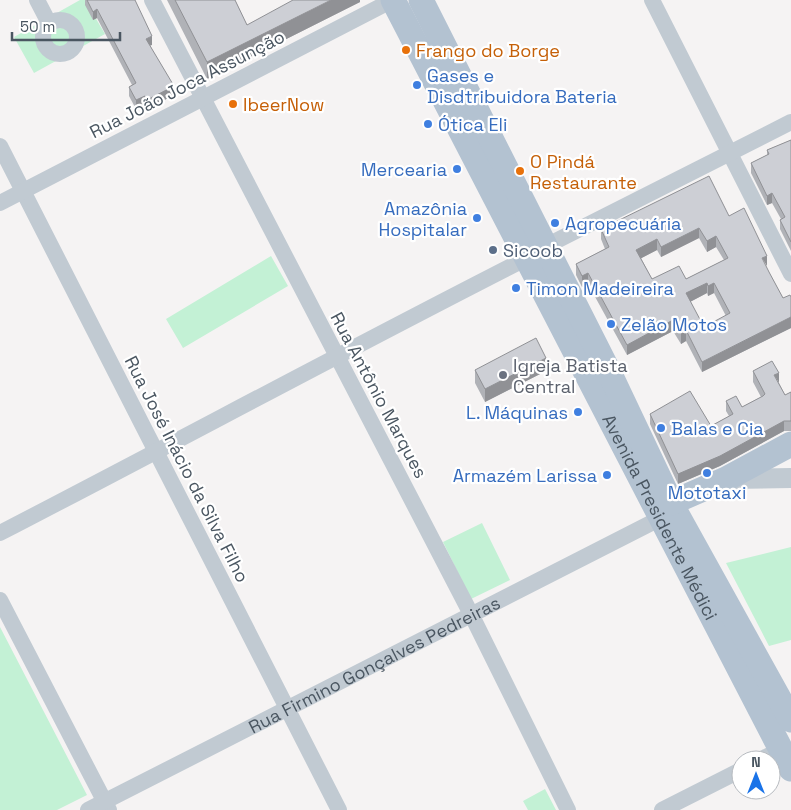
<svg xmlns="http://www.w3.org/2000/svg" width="791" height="810" viewBox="0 0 791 810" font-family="'Space Grotesk',sans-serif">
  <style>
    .green { fill: #c3f1d5 }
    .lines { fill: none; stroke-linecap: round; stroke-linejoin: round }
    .minor { stroke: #c1cad2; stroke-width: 16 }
    .tertiary { stroke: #c1cad2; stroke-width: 20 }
    .primary { stroke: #b3c2d1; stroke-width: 25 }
    .wall { fill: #b0b2b7; fill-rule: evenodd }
    .shaded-wall { fill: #909195 }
    .building { fill: #cdcfd5; stroke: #909195; fill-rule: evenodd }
    .food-dot { fill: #e8710a; stroke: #fff; stroke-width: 2 }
    .shop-dot { fill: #3f7fe0; stroke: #fff; stroke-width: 2 }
    .service-dot { fill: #5c6f8a; stroke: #fff; stroke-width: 2 }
    .worship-dot { fill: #6b7280; stroke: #fff; stroke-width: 2 }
    .labels { text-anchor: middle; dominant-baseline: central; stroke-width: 4.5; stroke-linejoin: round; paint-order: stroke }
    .food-label { font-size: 18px; fill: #c56008; stroke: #fff; text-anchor: start }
    .shop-label { font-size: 18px; fill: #366cbe; stroke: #fff; text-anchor: start }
    .street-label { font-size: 18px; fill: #4a5661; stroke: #fff }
    .service-label { font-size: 18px; fill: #4e5e75; stroke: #fff; text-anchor: start }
    .worship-label { font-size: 18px; fill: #5b616d; stroke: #fff; text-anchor: start }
  </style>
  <rect width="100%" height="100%" fill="#f5f3f3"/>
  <path class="green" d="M80 0H85L105 34 34 73 14 37Z
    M271 256 288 286 183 348 166 319Z
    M482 523 510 580 471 599 443 542Z
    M791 547V640L769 646 726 563Z
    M0 627 87 795 57 810H0Z
    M545 789 556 810H528L523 801Z"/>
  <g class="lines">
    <g class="minor">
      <path d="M37 0 49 23"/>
      <path d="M152 0 472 616 568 810"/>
      <path d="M652 0 791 274"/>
      <circle cx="60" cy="37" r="17"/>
      <path d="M0 146 339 810"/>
      <path d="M0 203 393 0"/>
      <path d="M546 246 791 122"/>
      <path d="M0 533C176 442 350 348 527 258"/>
      <path d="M0 600 109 810"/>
      <path d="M760 760 781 749"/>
      <path id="s1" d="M88 810 659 519"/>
      <path d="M662 810 741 770"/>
    </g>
    <path class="tertiary" d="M728 479 791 478"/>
    <g class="primary">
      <path id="s2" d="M393 0 791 769"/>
      <path d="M421 0 611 376 674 509 791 720"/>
      <path d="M671 503 726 479 791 444"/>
    </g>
  </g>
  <path class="wall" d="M85 0H135L152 45H150L174 95 147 109 145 104 136 109 129 96V87L132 85 97 18 93 20 85 5Z
    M167 0H235L247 25 360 0V2L207 79Z
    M791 140V251L780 229V220L781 219 772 203 767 205 751 173V163L767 155V150Z
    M729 216 766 267 783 298 791 297V328L702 372 686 341 681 344 673 331 627 355 588 284 582 287 576 275V264L605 249 601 239V229ZM699 238 707 252 716 247 724 260 686 279H652L641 258 657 250 661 257ZM707 293 708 296 714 293 726 316 704 327 690 302Z
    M475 370 546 371 485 402 475 383Z
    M753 371 779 383 785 395 791 392V431H784L720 466 678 484 650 424V414L711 426 729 416 726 411V401L742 407 761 397 753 382Z"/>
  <path class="shaded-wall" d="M331 0H360V2L207 79V62Z
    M97 9V18L93 20V12Z
    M152 36V45L146 47V39Z
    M174 86V95L147 109V100Z
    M145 96V104L136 109V100Z
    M772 193V203L767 205V196Z
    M699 228V238L661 257V247Z
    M716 236V247L707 252V241Z
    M657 239V250L636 261V250Z
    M767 256V266L762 258Z
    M588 273V284L582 287V276Z
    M707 283V293L686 304V293Z
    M714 283V293L708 296V286Z
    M791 317V328L702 372V362Z
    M673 320V331L627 355V345Z
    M686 330V341L681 344V333Z
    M546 358V371L485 402V389Z
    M779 373V383L774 375Z
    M784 421V431L720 466 678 484V474Z"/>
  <path class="building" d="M87 0H135L152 36 146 39 174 86 147 100 145 96 136 100 129 87 136 83 97 9 93 12Z
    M175 0H235L247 25 293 0H331L207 62Z
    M791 140V242L780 220 785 217 772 193 767 196 751 163 769 154 767 150Z
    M709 176 729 216 744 208 767 256 762 258 769 272 783 298 790 295 791 297V317L702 362 686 330 681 333 673 320 627 345 588 273 582 276 576 264 609 247 601 229ZM699 228 707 241 716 236 728 258 686 279 679 266 652 279 636 250 657 239 661 247ZM707 283 708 286 714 283 730 313 704 327 686 293Z
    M536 338 546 358 485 389 475 370Z
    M772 361 779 373 774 375 785 395 791 392V421H784L720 456 678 474 650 414 690 391 711 426 733 414 726 401 736 396 742 407 763 396 765 394 753 371Z"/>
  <g class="food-dot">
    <circle cx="406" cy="50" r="5"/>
    <circle cx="233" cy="104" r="5"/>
    <circle cx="520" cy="171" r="5"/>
  </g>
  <g class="shop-dot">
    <circle cx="417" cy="85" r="5"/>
    <circle cx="428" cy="124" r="5"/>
    <circle cx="457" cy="169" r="5"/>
    <circle cx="477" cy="218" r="5"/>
    <circle cx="555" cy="223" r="5"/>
    <circle cx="516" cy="288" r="5"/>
    <circle cx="611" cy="324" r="5"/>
    <circle cx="578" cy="412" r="5"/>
    <circle cx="661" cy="428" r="5"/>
    <circle cx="707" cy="473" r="5"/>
    <circle cx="607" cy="475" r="5"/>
  </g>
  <circle class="service-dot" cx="493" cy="250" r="5"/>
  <circle class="worship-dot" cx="503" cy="375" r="5"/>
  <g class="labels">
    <g class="food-label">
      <text x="416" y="50">Frango do Borge</text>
      <text x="243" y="104">IbeerNow</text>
      <text x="530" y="161">O Pindá<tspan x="530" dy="21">Restaurante</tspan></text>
    </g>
    <g class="shop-label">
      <text x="427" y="75">Gases e<tspan x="427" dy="21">Disdtribuidora Bateria</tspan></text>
      <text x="438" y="124">Ótica Eli</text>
      <text x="447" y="169" text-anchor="end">Mercearia</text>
      <text x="467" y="208" text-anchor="end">Amazônia<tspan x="467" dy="21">Hospitalar</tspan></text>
      <text x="565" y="223">Agropecuária</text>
      <text x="526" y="288">Timon Madeireira</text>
      <text x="621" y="324">Zelão Motos</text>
      <text x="568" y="412" text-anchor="end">L. Máquinas</text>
      <text x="671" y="428">Balas e Cia</text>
      <text x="597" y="475" text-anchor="end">Armazém Larissa</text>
      <text x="707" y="492" text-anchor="middle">Mototaxi</text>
    </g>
    <g class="street-label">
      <text transform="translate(187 84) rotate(-27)">Rua João Joca Assunção</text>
      <text transform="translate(379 395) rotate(62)">Rua Antônio Marques</text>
      <text transform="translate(187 469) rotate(63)">Rua José Inácio da Silva Filho</text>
      <text stroke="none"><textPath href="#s2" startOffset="582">Avenida Presidente Médici</textPath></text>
      <text stroke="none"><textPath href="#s1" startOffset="321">Rua Firmino Gonçalves Pedreiras</textPath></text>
    </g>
    <g class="service-label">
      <text x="503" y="250">Sicoob</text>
    </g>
    <g class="worship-label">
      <text x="513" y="365">Igreja Batista<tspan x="513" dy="21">Central</tspan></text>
    </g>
  </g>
  <g transform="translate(756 775)"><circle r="24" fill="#ffffff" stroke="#b7bbc0"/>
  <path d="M0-4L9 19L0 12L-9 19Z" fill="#1a73e8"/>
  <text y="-8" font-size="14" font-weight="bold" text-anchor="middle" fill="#4a5661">N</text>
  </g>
  <path d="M12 32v8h108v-8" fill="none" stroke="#4a5661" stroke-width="2.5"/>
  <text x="20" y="32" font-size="15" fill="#4a5661" stroke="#ffffff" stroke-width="4" paint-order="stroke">50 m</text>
</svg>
